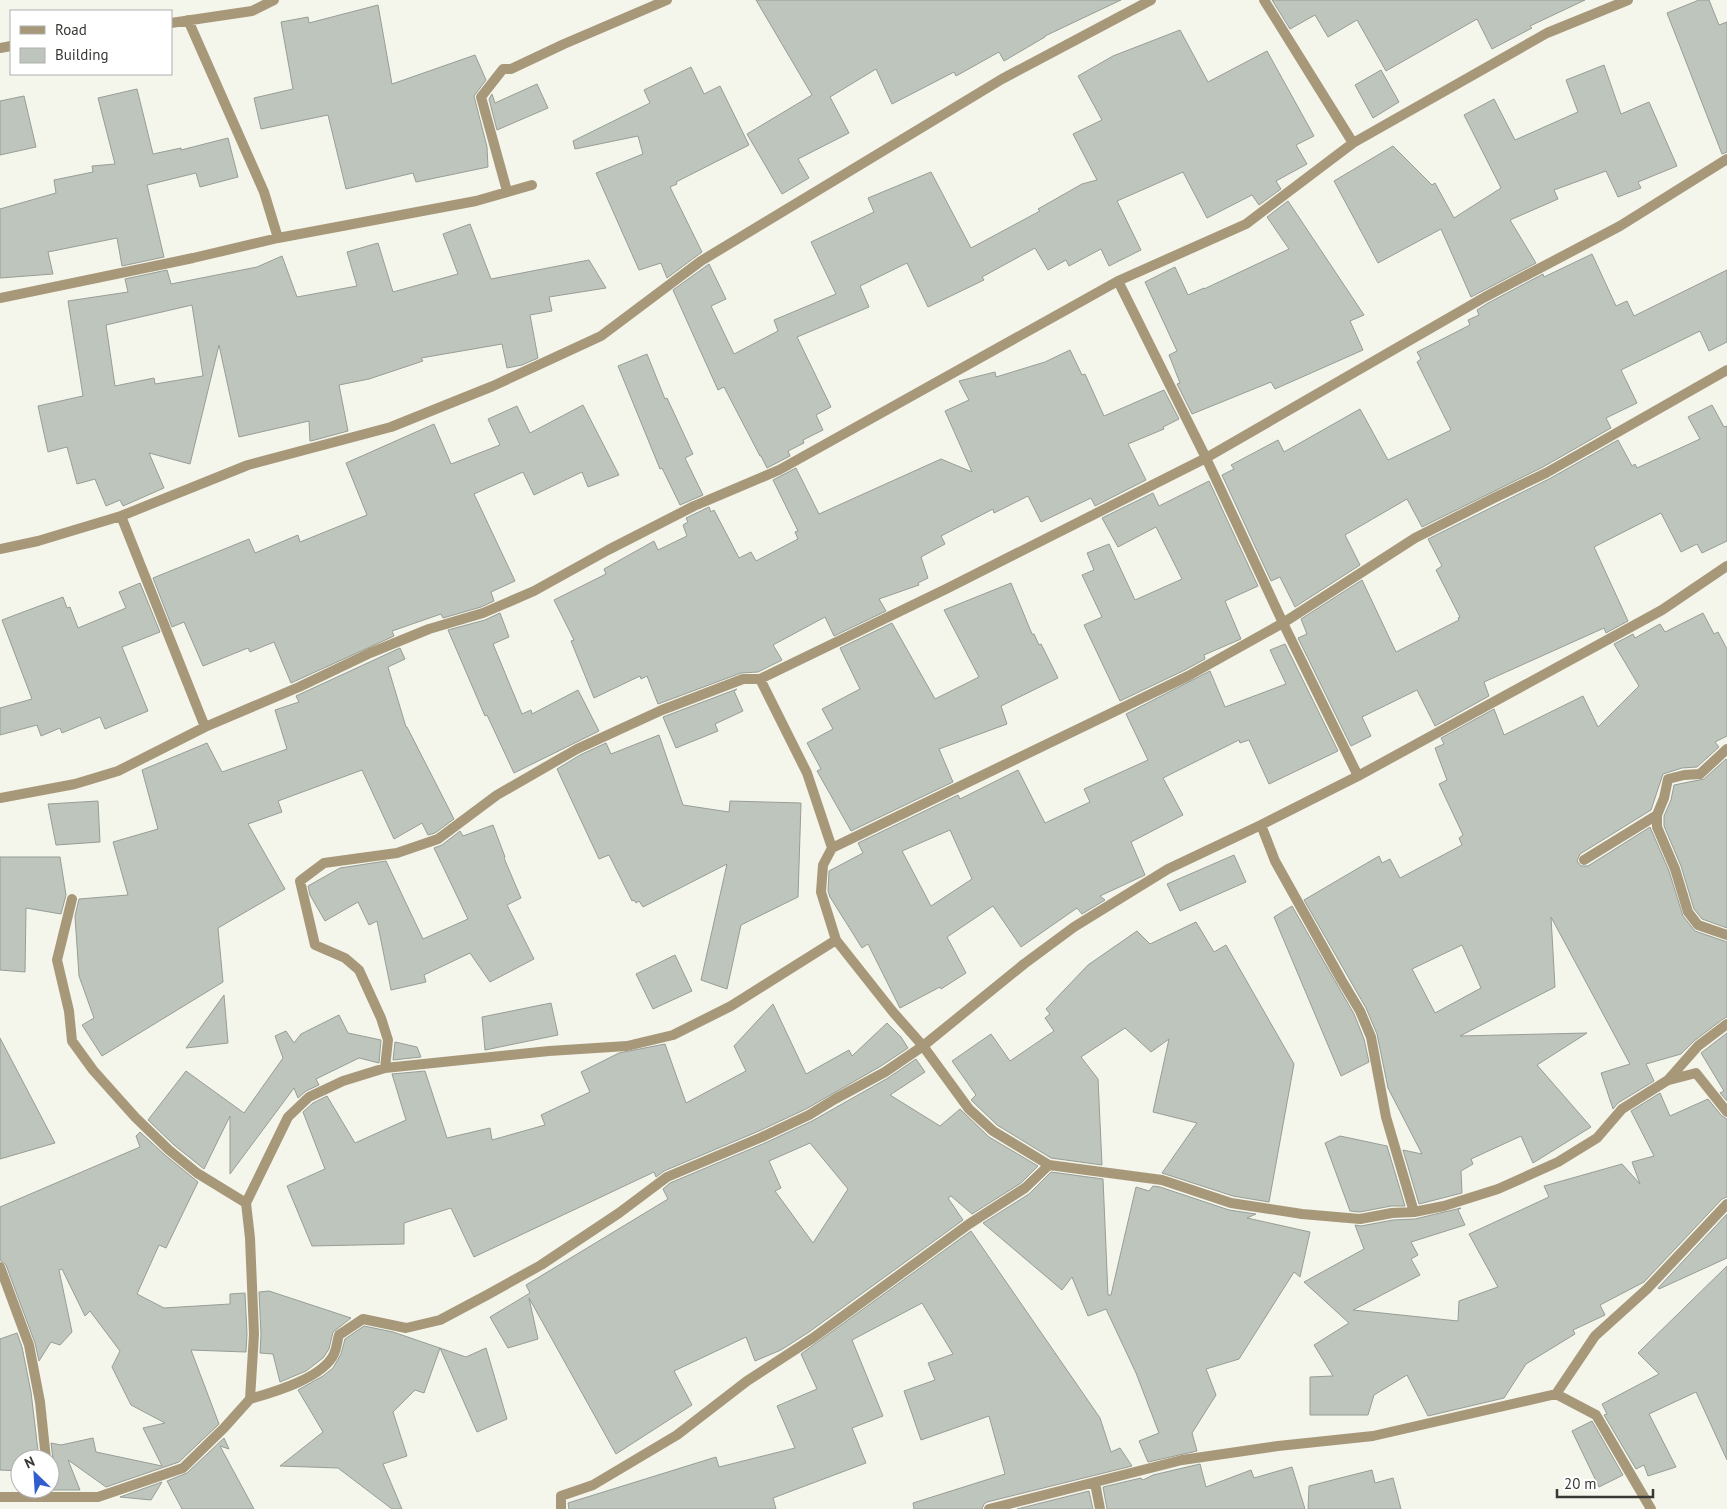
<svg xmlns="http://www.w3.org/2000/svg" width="1727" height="1509" viewBox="0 0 1727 1509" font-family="'PT Sans',sans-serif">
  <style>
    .building { fill: #bec5bd; stroke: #979e96; fill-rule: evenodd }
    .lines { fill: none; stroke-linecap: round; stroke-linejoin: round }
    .minor { stroke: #a8987a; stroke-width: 10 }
  </style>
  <rect width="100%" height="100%" fill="#f4f5eb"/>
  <path class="building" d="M756 0H1121L1045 36V37L1004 61 999 52 956 76 954 72 892 104 876 69 830 97 849 133 798 159 809 178 782 194 747 134 812 95Z
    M1272 0H1585L1530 26 1532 28 1492 49 1477 19 1386 71 1357 20 1328 37 1315 15 1290 29Z
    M1699 0H1709L1719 25 1727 22V152L1722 154 1667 13Z
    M378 5 392 84 475 55 486 80 474 96 487 147 488 167 416 182 413 173 346 189 328 115 261 129 254 98 293 89 281 22 308 17 309 23Z
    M1180 30 1208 82 1267 51 1314 136 1296 145 1307 164 1276 181 1281 189 1259 205 1252 195 1207 218 1183 172 1117 201 1141 250 1109 266 1101 249 1069 266 1066 260 1048 270 1035 248 982 277 984 280 928 307 907 263 860 286 869 307 797 337 831 407 816 415 823 430 803 440 804 443 788 451 790 456 767 468 761 456H760L724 387 718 390 673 290 709 264 726 299 711 306 734 354 778 331 774 320 836 294 811 242 874 212 868 198 931 172 971 248 1040 211 1038 209 1082 184 1097 180 1073 134 1102 120 1078 76 1113 56Z
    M1604 65 1621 114 1649 102 1677 166 1638 182 1641 188 1618 197 1606 171 1554 190 1558 199 1510 220 1536 263 1471 297 1441 229 1378 263 1334 181 1393 146 1432 185 1435 183 1454 218 1501 188 1464 115 1494 99 1515 140 1578 112 1566 80Z
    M691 67 704 94 720 86 749 145 676 182 677 184 670 187 702 252 667 278 661 263 639 270 596 173 643 154 638 136 575 149 573 141 650 103 644 90Z
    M1381 70 1399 102 1373 118 1355 85Z
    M537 84 548 108 497 130 489 99 492 94 495 103Z
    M137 89 153 154 181 148V150L228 138 238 177 200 187 196 173 147 185 164 257 122 266 117 238 48 252 53 274 0 278V209L56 193 54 180 93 172 92 166 115 164 98 98Z
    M24 96 36 147 0 155V101Z
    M1288 201 1364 315 1350 321 1363 350 1275 389 1271 382 1192 414 1177 384 1180 383 1169 355 1177 351 1145 282 1175 267 1188 295 1204 288V289L1289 249 1267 217Z
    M470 224 491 279 589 260 606 288 549 297 552 311 530 315 538 358 522 365 507 368 502 344 421 358 423 361 369 379 339 385 348 431 311 441H310L309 421 239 437 219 345 190 464 149 453 164 488 123 506 120 500 106 506 95 479 77 484 67 447 48 452 38 406 83 396 68 301 128 292 125 279 167 270 171 284 257 267 282 256 297 297 357 286 347 252 378 243 393 292 458 274 443 234ZM192 305 203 376 155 384 154 378 115 386 106 325Z
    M1592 254 1616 306 1627 301 1634 316 1727 270V342L1709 351 1700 331 1621 370 1637 403 1606 418 1611 428 1543 467 1422 527 1407 499 1345 535 1360 565 1295 607 1280 577 1271 581 1222 475 1234 469 1231 465 1278 440 1284 452 1360 409 1388 460 1451 430 1417 362 1421 359 1417 352 1470 325 1468 320 1479 315 1477 310 1488 303 1543 274 1544 277Z
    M1070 350 1082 375 1085 374 1104 416 1164 390 1179 419 1163 427 1164 429 1128 444 1146 480 1095 506 1091 498 1041 522 1028 496 994 513 993 509 941 536 945 544 921 557 928 578 918 583 919 585 879 599 886 611 834 636 825 617 773 645 782 660 758 672 741 673 658 704 647 676 641 679 640 676 594 698 571 641 574 640 554 600 606 574 604 569 654 541 658 550 687 536 683 525 688 522 686 518 709 507 711 512 714 510 739 558 751 552 756 561 798 539 795 532 798 531 773 480 796 468 819 514 941 459 972 472 945 411 969 400 959 381 995 372 996 377 1045 362Z
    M647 354 665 399 667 398 693 454 685 458 703 495 680 505 662 468 660 469 618 366Z
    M583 405 619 475 588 487 582 472 534 495 523 472 474 494 515 581 491 592 494 601 481 607 443 618 441 614 392 631 394 636 291 683 274 642 250 652 248 648 203 666 184 622 172 627 153 578 249 539 255 553 298 535 300 542 367 515 346 463 434 424 451 464 500 445 488 419 517 406 530 433Z
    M1712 405 1724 427 1727 426V541L1702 553 1697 544 1681 552 1661 513 1594 547 1628 621 1606 633 1604 628 1484 682 1489 696 1435 726 1417 690 1362 717 1371 736 1351 746 1298 638 1307 634 1301 619 1362 580 1396 652 1459 620 1458 618 1460 617 1436 570 1442 566 1428 539 1549 479 1618 440 1632 466 1635 464 1637 468 1700 439 1688 417Z
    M1209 481 1258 586 1225 601 1241 639 1204 655 1205 659 1185 670 1120 701 1084 625 1102 617 1082 575 1094 570 1087 553 1109 544 1135 600 1182 579 1156 527 1118 547 1102 518 1153 493 1159 506Z
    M140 583 160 632 122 647 148 711 105 729 100 717 62 733 60 728 41 736 37 725 0 735V708L32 699 2 620 63 597 67 608 70 607 78 628 126 608 119 592Z
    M1011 583 1032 634H1034L1039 645 1041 644 1058 678 1001 706 1007 724 939 749 953 782 851 831 817 771 821 769 807 743 833 729 822 709 860 689 840 648 892 623 935 699 979 677 944 610Z
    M500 613 509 637 493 644 522 714 531 710 532 714 578 690 599 731 514 773 487 715 485 716 448 630 485 620Z
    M1703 613 1714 634 1718 632 1727 649V736L1715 742 1719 747 1697 767 1682 768 1663 774 1651 810 1580 854 1577 861 1581 866H1588L1650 827 1669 871 1683 916 1695 931 1727 942V1017L1723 1019 1694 1041 1681 1054 1646 1064 1654 1081 1618 1103 1613 1109 1601 1073 1630 1064 1551 917 1555 987 1460 1036 1587 1033 1537 1065 1591 1127 1533 1163 1521 1136 1471 1159 1473 1164 1461 1171 1462 1193 1419 1204 1403 1150 1422 1154 1388 1088 1377 1034 1366 1008 1304 900 1379 856 1382 863 1390 859 1400 878 1462 845 1459 838 1463 835 1439 784 1447 780 1435 748 1444 744 1441 738 1494 709 1504 735 1583 696 1598 727 1639 686 1614 644 1633 634 1635 638 1660 624 1665 632ZM1462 945 1481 988 1435 1013 1412 969Z
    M1285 644 1338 751 1269 784 1249 740 1240 743 1239 740 1163 778 1183 815 1131 842 1145 875 1100 896 1105 900 1082 914 1077 908 1021 947 993 906 947 937 966 973 941 989 940 987 900 1008 868 944 862 948 830 897 828 891 829 871 863 853 858 843 958 795 960 799 1018 770 1045 823 1090 802 1084 789 1148 760 1126 714 1210 671 1225 707 1286 684 1270 650ZM950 830 972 879 931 906 902 851Z
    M400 648 405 659 388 667 406 727H407L454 819 435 833 428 835 422 823 394 839 362 770 278 801 282 812 248 824 285 889 218 928 223 982 102 1056 82 1025 94 1018 79 976 75 916 79 899 128 895 113 842 158 829 142 770 207 743 222 772 287 749 275 710 299 702 296 696Z
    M737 689 734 691 743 711 715 724 718 731 676 748 663 717Z
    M659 735 683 805 729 812 730 801 801 803 798 897 741 925 727 989 701 980 727 864 643 907 639 901 636 903 634 900 632 901 609 855 599 859 557 769 580 755 606 743 611 754Z
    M1726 759 1727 761V928L1702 919 1694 909 1681 866 1664 826V816L1671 800 1674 785 1704 779Z
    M98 801 100 842 56 845 48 804Z
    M493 825 505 857 504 858 521 898 507 905 534 959 490 982 470 953 424 975 426 982 391 990 377 921 369 925 358 902 325 921 310 895 308 886 340 868 386 861 423 939 468 919 434 848 442 845 460 831 463 836Z
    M1234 855 1246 882 1180 911 1167 884Z
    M0 857H60L66 895 61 914 26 908 25 972 0 970Z
    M1292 906 1354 1014 1364 1039 1369 1062 1341 1076 1274 917Z
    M1196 922 1214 952 1226 945 1294 1064 1269 1202 1233 1196 1162 1173 1197 1123 1153 1112 1169 1039 1151 1052 1125 1028 1081 1057 1098 1079 1102 1165 1051 1158 997 1125 971 1100 976 1095 952 1061 991 1034 1010 1061 1054 1031 1045 1018 1050 1014 1046 1009 1088 965 1137 931 1150 944Z
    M675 955 692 991 653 1009 636 974Z
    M224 995 228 1043 186 1048Z
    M551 1003 558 1035 485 1050 482 1017Z
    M773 1004 806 1074 849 1050 852 1056 887 1023 901 1037 908 1048 881 1066 806 1109 759 1131 664 1171 656 1177 654 1172 474 1257 451 1208 404 1223V1244L312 1246 287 1186 325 1169 303 1112 313 1103 327 1096 355 1143 406 1120 392 1074 425 1071 447 1138 490 1128 492 1140 545 1125 541 1115 590 1092 581 1072 619 1053 665 1044 686 1103 746 1071 734 1046Z
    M339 1015 348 1033 381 1040 379 1063 359 1058 316 1079 319 1085 306 1091 298 1098 294 1088 230 1174V1116L204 1169 174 1145 148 1120 186 1071 244 1113 283 1058 275 1036 286 1031 294 1043 301 1034Z
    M1727 1033V1101L1720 1093 1724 1091 1701 1053Z
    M0 1038 55 1143 0 1159Z
    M395 1042 417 1047 421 1057 393 1060Z
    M916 1059 925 1072 890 1095 940 1126 960 1109 989 1137 1038 1166 1021 1183 972 1214 951 1196 948 1198 963 1220 809 1332 781 1350 755 1361 746 1337 674 1371 692 1405 616 1454 529 1298 538 1339 508 1348 490 1317 530 1293 526 1285 668 1199 663 1189 670 1183 765 1143 812 1121 888 1078ZM810 1143 848 1189 813 1243 775 1191 781 1188 769 1161Z
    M1660 1093 1670 1116 1708 1099 1722 1116 1727 1119V1197L1722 1199 1644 1282 1600 1305 1605 1315 1573 1330 1575 1334 1526 1364 1504 1398 1428 1416 1407 1375 1374 1395 1368 1415H1310V1377L1333 1376 1314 1345 1349 1323 1304 1282 1364 1249 1355 1225 1361 1226 1393 1220 1415 1219 1461 1208 1458 1210 1465 1225 1411 1242 1418 1255 1411 1259 1420 1275 1353 1310 1458 1321 1459 1301 1498 1287 1469 1234 1549 1197 1544 1186 1622 1164 1640 1184 1632 1162 1654 1156 1631 1111Z
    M140 1132 165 1155 198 1182 166 1248 159 1245 137 1294 164 1308 230 1304V1294L245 1293 247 1334 246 1352 191 1350 219 1424 179 1462 106 1487 68 1460 80 1490H17L19 1471 0 1470V1339L17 1333 22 1347 31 1392 39 1459H20V1489H50V1465L53 1459 51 1443 61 1445 93 1438 96 1452 162 1466 143 1428 165 1423 131 1405 112 1367 120 1351 90 1311 85 1316 62 1269 59 1270 72 1332 60 1345 51 1342 39 1361 35 1343 6 1265 0 1260V1207L140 1147 136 1136Z
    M1340 1136 1387 1146 1405 1206H1391L1360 1212 1350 1211 1325 1143Z
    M1051 1172 1103 1179 1108 1295H1111L1136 1187 1149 1191 1153 1186 1160 1187 1229 1210 1256 1214 1247 1218 1310 1232 1300 1277 1294 1272 1239 1359 1206 1369 1216 1395 1192 1433 1197 1451 1148 1462 1139 1441 1159 1433 1136 1373 1106 1309 1088 1316 1072 1277 1062 1290 983 1223 1029 1194Z
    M1727 1214V1258L1659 1289 1658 1288Z
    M971 1231 1100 1418 1111 1452 1120 1448 1132 1466 987 1502 984 1504 982 1509H914L913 1503 1005 1474 989 1416 921 1440 904 1391 935 1380 928 1363 953 1354 922 1303 852 1340 883 1416 852 1428 866 1463 773 1498 776 1509H569L568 1503 716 1457 719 1467 795 1448 777 1406 817 1389 801 1354Z
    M1727 1266V1460L1696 1392 1649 1414 1676 1467 1648 1476 1644 1465 1636 1469 1604 1415 1607 1414 1602 1404 1659 1374 1638 1353Z
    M269 1291 351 1318 333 1332 329 1349 323 1358 306 1371 280 1382 273 1354 260 1353 261 1334 259 1292Z
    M364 1326 393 1332 466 1357 486 1348 507 1419 477 1432 440 1348 424 1393 415 1390 393 1412 407 1456 383 1464 402 1509H392L338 1468 280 1466 323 1432 298 1390 323 1376 333 1368 341 1354 345 1339Z
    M1592 1421 1623 1475 1599 1487 1572 1431Z
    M224 1438 229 1449 220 1446 254 1509H182L167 1481 187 1473Z
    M1200 1464 1206 1487 1251 1470 1254 1478 1292 1467 1305 1509H1107L1103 1487 1141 1478 1143 1480 1153 1475Z
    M1372 1470 1375 1483 1393 1478 1401 1509H1308L1309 1486Z
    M162 1482 151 1500 120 1497Z
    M1089 1491 1093 1509H1017Z"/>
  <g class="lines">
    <path class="minor" d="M1264 0 1353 143
      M188 20 264 192 278 238
      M171 23 252 11 274 0
      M0 48 11 46
      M507 191 481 97 503 69H511L564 44 667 0
      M1118 281 1206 458 1283 623 1358 776
      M0 298 193 258 278 238 476 201 532 185
      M121 516 205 727
      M0 549 38 541 121 516 248 465 391 427 493 386 601 336 701 261 1002 79 1151 0
      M760 679 807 773 832 848 823 865 821 892 836 940 893 1012 923 1046 969 1109 993 1131 1049 1165 1162 1180 1231 1203 1302 1214 1360 1219 1392 1213 1414 1212 1444 1206 1498 1189 1558 1162 1597 1138 1622 1109 1668 1080 1698 1046 1727 1024
      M1727 749 1700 774 1684 775 1668 779 1664 798 1657 815V827L1675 869 1688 912 1698 925 1727 935
      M0 798 75 784 118 771 205 727 299 687 370 653 429 629 483 613 534 591 608 550 694 506 779 470 1118 281 1246 224 1353 143 1547 33 1628 0
      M1261 825 1275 861 1342 981 1360 1011 1371 1037 1386 1117 1414 1212
      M832 848 1188 676 1283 623 1415 538 1494 498 1546 473 1727 370
      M1584 860 1657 815
      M72 899 57 960 69 1011 72 1041 93 1070 135 1117 169 1150 197 1173 246 1203
      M385 1068 388 1040 381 1018 359 970 345 958 315 945 300 881 324 863 397 853 438 839 497 795 577 749 662 710 743 679H760L946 589 1206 458 1485 297 1620 226 1727 159
      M1669 1080 1696 1073 1727 1112
      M0 1267 29 1345 40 1402 46 1459
      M1556 1394 1595 1336 1647 1289 1727 1204
      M250 1399C274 1392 323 1378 334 1354 337 1348 337 1341 339 1335L363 1319 406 1328 440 1320 487 1295 541 1265 619 1213 667 1177 762 1137 809 1115 835 1099 885 1072 923 1046 1024 964 1074 927 1168 869 1261 825 1358 776 1662 610 1727 566
      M1095 1483 1100 1509
      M0 1497H98L183 1468 224 1428 250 1399 254 1334 250 1238 246 1203 288 1117 309 1097 343 1081 385 1068 549 1051 627 1046 673 1035 731 1006 836 940
      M561 1509V1496L593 1485 677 1435 747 1381 813 1338 969 1224 1025 1188 1049 1165
      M989 1509 1182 1460 1278 1446 1373 1436 1556 1394 1596 1415 1651 1509"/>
  </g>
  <rect x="10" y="10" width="162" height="65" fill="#ffffff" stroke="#afafae"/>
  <rect x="20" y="26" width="25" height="8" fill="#a8987a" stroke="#afafae"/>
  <text x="55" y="35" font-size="15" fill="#383834">Road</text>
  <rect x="20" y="48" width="25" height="15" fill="#bec5bd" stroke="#afafae"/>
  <text x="55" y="60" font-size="15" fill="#383834">Building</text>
  <g transform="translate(35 1474) rotate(335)"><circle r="24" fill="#ffffff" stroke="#afafae"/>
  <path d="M0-4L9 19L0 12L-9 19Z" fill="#315ece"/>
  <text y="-8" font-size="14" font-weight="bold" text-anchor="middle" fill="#383834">N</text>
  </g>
  <path d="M1557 1489v8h96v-8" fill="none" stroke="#383834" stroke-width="2.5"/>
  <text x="1564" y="1489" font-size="15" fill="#383834" stroke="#ffffff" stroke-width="4" paint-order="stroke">20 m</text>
</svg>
